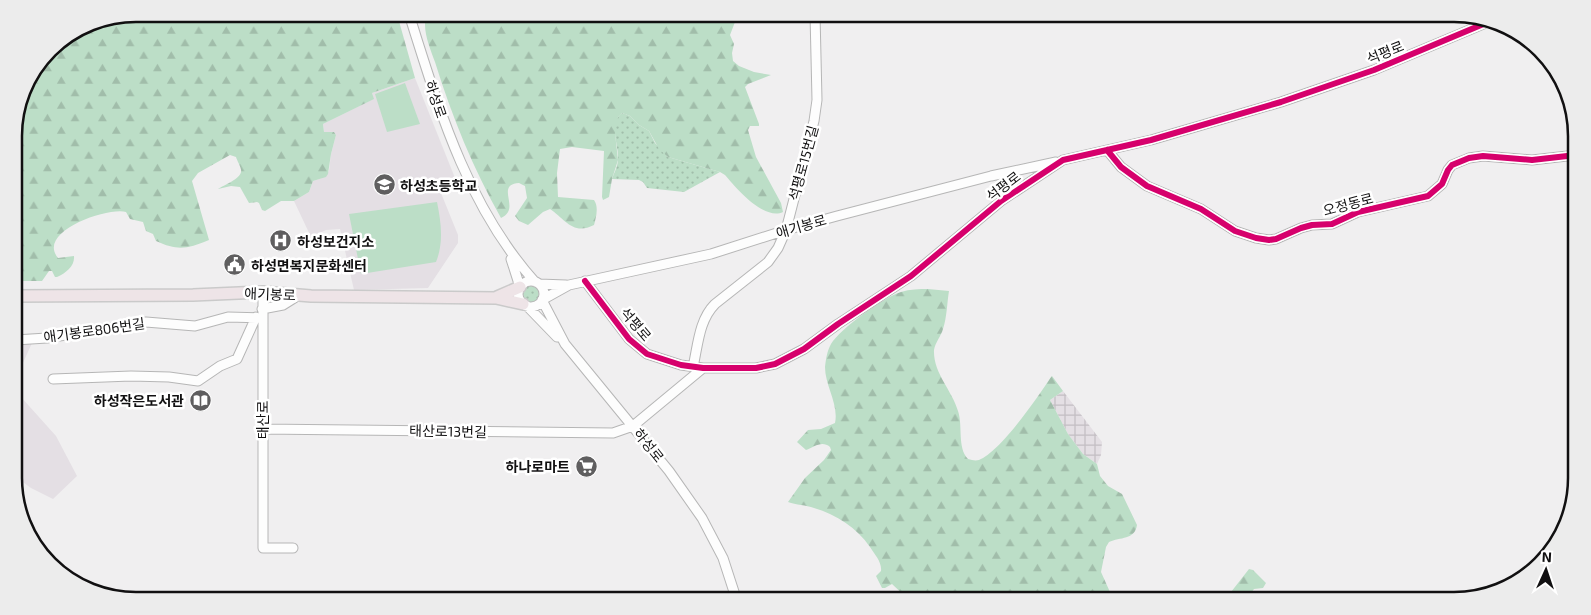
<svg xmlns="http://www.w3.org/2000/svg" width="1591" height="615" viewBox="0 0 1591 615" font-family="'Exo 2','Noto Sans KR',sans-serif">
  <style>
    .built { fill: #e4dfe4 }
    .industrial { fill: url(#industrial-grid) }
    .grass { fill: url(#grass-dots) }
    .forest { fill: url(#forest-firs) }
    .park { fill: #bcdec7 }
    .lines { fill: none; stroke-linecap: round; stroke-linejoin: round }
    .minor-casing { stroke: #b6b6b6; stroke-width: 11 }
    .major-casing { stroke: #cacaca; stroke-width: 14 }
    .minor { stroke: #fdfdfd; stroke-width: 9 }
    .major { stroke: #eee4e7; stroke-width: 11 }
    .cycleway-casing { stroke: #fff; stroke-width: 9 }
    .cycleway { stroke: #d6006c; stroke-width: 6 }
    .labels { text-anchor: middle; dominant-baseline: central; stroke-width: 5; stroke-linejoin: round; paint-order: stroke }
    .street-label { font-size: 14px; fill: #111011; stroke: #fff }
    .poi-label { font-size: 14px; font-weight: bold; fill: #111011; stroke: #fff; text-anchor: start }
    .rim { fill: none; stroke: #111011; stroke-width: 2.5 }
  </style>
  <defs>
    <pattern id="industrial-grid" width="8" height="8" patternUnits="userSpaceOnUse" patternTransform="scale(1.25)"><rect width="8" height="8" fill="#e4dfe4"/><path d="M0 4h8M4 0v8" fill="none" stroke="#c3bec3"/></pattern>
    <pattern id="grass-dots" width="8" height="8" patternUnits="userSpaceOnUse" patternTransform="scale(1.25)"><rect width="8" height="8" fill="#bcdec7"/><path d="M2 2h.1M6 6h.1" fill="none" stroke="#a1bdaa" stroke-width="1.8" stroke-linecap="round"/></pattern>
    <pattern id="forest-firs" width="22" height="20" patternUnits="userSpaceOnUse" patternTransform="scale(1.25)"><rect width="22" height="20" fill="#bcdec7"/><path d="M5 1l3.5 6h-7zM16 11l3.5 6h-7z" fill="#a1bdaa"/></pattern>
  </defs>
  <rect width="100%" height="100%" fill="#f0eff0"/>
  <path class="built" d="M415 78 459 188 441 193 458 235V243L428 288 354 290 340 229 326 230 311 237 294 201 309 192 313 181 322 178 329 171 331 154 336 135 334 132H324L323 124 373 99 372 93Z
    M15 343H32L17 376 21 397 56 436 77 476 53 499 31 488 16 477Z"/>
  <path class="industrial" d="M1063 391 1102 442 1101 455 1097 464 1083 454 1068 434 1050 400Z"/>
  <path class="grass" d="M622 113 630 116 639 125 649 131 655 143 668 157 720 172 684 192 647 188 643 182 639 180 612 179C614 173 618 166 618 159 619 146 608 123 622 113Z
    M523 294a8 8 0 1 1 16 0a8 8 0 1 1-16 0Z"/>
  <path class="forest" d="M137 14H397L415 78 372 93 374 99 323 124 324 132H334L336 135 331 154 328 174 326 177 313 181 309 192 294 201H281L265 211 262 210 259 203 257 202 249 203 240 187 231 186 218 189C224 185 240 179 241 172 242 168 237 161 236 157L230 155 198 173 192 181 209 240C187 249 178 251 156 241L153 234 146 231 143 222 130 219 126 212C107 207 36 232 58 258L74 256C75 266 66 273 57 277H55L52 271H49L42 281H15L14 128 26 82 55 44 90 23Z
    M427 14H723L735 22 730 35 734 44 732 53 733 61 739 66 754 72 771 75 748 84 745 87 759 124V126H750L748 130 756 157 781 203 783 212C764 221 736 188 725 175L720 172 668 157 659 149 649 131 639 125 630 116 622 113 618 117 615 133 618 160 612 179 609 197 603 200 602 197 604 151 572 147 560 149 557 173 558 197 594 200C599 207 596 217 594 225 573 236 565 219 550 209L543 212 528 225 519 221 515 216 527 198 525 186 519 183C494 185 522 209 501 218 473 168 452 117 435 62 430 48 421 28 427 14Z
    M928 289 949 291C947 303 947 317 943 329 941 336 935 343 934 350 933 373 952 390 958 411 963 425 957 448 968 459 972 460 975 461 979 460 1000 452 1038 397 1051 377L1052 376 1063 391 1050 400 1068 434 1083 454 1097 464 1100 476 1108 486 1122 494 1124 498 1137 525C1135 540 1120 537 1109 542L1106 547 1101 572 1114 601H910L892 584 885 588H882L876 576 881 571C882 562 875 555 870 547 856 527 837 515 814 508 806 505 796 505 788 502L805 478 824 460 831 450 830 447C822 440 814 447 806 450L797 442 808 430 821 429 835 423C839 404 825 386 825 367 826 359 827 351 831 344 840 329 884 297 901 292 910 289 919 289 928 289Z
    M1249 569 1253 570 1266 583 1263 588 1254 589 1245 601H1224Z"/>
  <path class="park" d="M405 83 420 124 387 132 375 94Z
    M437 202C441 222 444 242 436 262L361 274 349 214Z"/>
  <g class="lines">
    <defs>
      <path id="minor" d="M409 14C439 109 467 206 535 282
        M1107 150 1121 167 1147 186 1201 209 1235 231 1256 238 1269 240 1276 239 1301 228 1312 225 1332 224 1358 212 1428 196 1442 184 1448 170 1452 165 1469 158 1483 156 1532 160 1576 155
        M511 259 520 287
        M585 281 629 339 647 354 681 365 703 368H756L775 364 804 349 838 324 911 276 1001 201 1063 160 1151 140 1281 102 1374 70 1493 20
        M518 294a13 13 0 1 1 26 0a13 13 0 1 1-26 0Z
        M539 284 566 285
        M263 292V548H293
        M527 306 557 337
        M262 309 283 305 299 295
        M15 340 47 338 146 322 195 326 228 317 262 318
        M693 367C698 345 699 320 715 304L768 262 778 248 786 230 814 121 817 100 815 14
        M53 379 131 376 169 377 198 381 220 366 237 359 256 317
        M262 429 613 433 633 426 703 368
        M737 601 723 558 702 518 669 471 565 344 542 300 569 285 711 254 786 230 837 216 991 176 1056 162"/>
      <path id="major" d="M15 296 193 295 263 292 311 296 496 298 523 304
        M497 297 520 287"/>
    </defs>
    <use href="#minor" class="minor-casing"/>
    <use href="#major" class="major-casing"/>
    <use href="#minor" class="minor"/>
    <use href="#major" class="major"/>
    <defs>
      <path id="cycleway" d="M1107 150 1121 167 1147 186 1201 209 1235 231 1256 238 1269 240 1276 239 1301 228 1312 225 1332 224 1358 212 1428 196 1442 184 1448 170 1452 165 1469 158 1483 156 1532 160 1576 155
        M585 281 629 339 647 354 681 365 703 368H756L775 364 804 349 838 324 911 276 1001 201 1063 160 1151 140 1281 102 1374 70 1493 20"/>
    </defs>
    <use href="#cycleway" class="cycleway-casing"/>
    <use href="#cycleway" class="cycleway"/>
  </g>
  <defs>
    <symbol id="school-disc" viewBox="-11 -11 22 22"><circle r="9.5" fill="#5f5e5f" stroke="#fff"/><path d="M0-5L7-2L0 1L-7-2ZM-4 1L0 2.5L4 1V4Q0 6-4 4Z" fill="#fff"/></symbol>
    <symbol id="hospital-disc" viewBox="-11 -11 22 22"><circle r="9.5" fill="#5f5e5f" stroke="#fff"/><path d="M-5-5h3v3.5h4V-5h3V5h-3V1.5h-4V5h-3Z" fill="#fff"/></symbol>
    <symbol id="civic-disc" viewBox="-11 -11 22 22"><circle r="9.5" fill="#5f5e5f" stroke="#fff"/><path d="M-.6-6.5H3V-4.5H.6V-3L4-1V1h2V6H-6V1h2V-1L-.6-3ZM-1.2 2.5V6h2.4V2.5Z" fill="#fff"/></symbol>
    <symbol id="library-disc" viewBox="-11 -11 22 22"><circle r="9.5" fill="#5f5e5f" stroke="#fff"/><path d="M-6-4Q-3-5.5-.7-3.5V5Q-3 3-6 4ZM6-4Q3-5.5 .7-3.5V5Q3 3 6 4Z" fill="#fff"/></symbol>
    <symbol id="supermarket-disc" viewBox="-11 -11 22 22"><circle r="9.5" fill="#5f5e5f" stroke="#fff"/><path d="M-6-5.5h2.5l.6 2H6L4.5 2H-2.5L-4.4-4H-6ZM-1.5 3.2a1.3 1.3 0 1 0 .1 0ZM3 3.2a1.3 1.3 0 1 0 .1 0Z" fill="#fff"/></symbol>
  </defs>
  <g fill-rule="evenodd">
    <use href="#school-disc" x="372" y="172" width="25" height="25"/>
    <use href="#hospital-disc" x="268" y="228" width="25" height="25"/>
    <use href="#civic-disc" x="222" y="252" width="25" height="25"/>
    <use href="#library-disc" x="188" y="388" width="25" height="25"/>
    <use href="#supermarket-disc" x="574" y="454" width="25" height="25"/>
  </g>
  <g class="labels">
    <g class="street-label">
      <text transform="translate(1385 52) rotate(-22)">석평로</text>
      <text transform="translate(436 99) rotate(71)">하성로</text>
      <text transform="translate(803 163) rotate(-75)">석평로15번길</text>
      <text transform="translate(1003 186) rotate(-37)">석평로</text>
      <text transform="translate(1348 204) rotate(-15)">오정동로</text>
      <text transform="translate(801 226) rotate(-16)">애기봉로</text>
      <text transform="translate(270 294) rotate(2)">애기봉로</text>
      <text transform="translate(636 324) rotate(49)">석평로</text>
      <text transform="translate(94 330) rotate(-8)">애기봉로806번길</text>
      <text transform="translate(262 420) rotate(-90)">태산로</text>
      <text transform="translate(448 431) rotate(1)">태산로13번길</text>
      <text transform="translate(649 445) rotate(51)">하성로</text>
    </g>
    <g class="poi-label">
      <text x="400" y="185">하성초등학교</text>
      <text x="297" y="241">하성보건지소</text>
      <text x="251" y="265">하성면복지문화센터</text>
      <text x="184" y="400" text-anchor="end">하성작은도서관</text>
      <text x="570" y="466" text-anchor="end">하나로마트</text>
    </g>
  </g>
  <path d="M0 0H1591V615H0ZM136 22H1454A114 114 0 0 1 1568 136V478A114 114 0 0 1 1454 592H136A114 114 0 0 1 22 478V136A114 114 0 0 1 136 22Z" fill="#ececec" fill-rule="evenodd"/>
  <path class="rim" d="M136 22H1454A114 114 0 0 1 1568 136V478A114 114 0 0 1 1454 592H136A114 114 0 0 1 22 478V136A114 114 0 0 1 136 22Z"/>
  <g transform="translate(1546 570) rotate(3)" stroke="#ffffff" stroke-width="4" paint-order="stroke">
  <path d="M0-4L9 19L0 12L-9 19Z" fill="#111011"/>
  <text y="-8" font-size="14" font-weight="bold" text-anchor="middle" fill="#111011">N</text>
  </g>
</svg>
